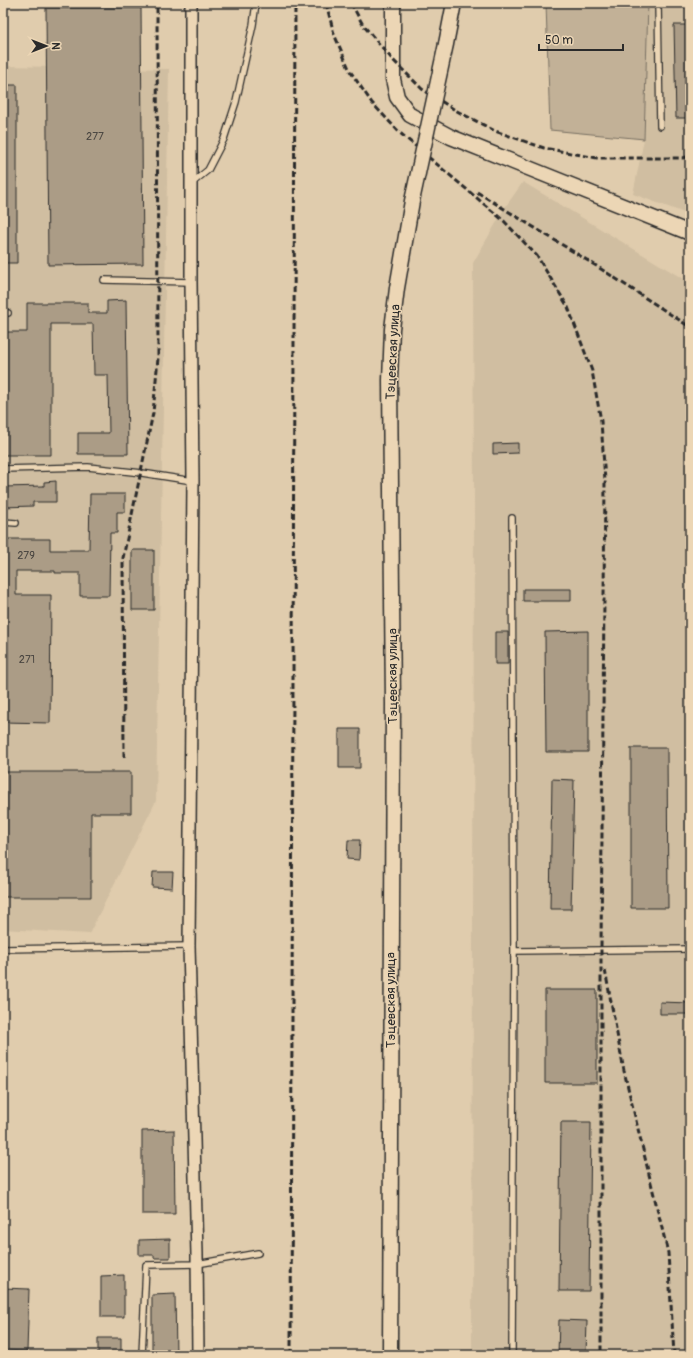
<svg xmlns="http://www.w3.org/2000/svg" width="693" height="1358" viewBox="0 0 693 1358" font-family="Pangolin,sans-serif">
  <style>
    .built { fill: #d0bea1 }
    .green { fill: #c2b197; stroke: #766e61 }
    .building { fill: #ab9c86; stroke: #2b2b2b }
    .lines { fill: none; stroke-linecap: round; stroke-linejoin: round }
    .service-casing { stroke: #2b2b2b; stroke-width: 8 }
    .minor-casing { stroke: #2b2b2b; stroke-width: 14 }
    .tertiary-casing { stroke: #2b2b2b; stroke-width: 17 }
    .service { stroke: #ecd6b5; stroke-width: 5.5 }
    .minor { stroke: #ecd6b5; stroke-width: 11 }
    .tertiary { stroke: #ecd6b5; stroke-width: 14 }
    .rail { stroke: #2b2b2b; stroke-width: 3; stroke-dasharray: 6 3; stroke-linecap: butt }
    .tertiary-bridge-casing { stroke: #2b2b2b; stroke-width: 17; stroke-linecap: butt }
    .tertiary-bridge { stroke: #ecd6b5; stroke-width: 14 }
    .labels { text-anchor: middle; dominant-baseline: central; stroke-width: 3; stroke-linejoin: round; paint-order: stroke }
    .number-label { font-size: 11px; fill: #4b4742 }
    .street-label { font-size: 13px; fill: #2b2b2b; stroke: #ecd6b5 }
  </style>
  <rect width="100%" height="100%" fill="#e0ccad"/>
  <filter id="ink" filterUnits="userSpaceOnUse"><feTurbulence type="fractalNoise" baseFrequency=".025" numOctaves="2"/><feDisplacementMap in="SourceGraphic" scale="8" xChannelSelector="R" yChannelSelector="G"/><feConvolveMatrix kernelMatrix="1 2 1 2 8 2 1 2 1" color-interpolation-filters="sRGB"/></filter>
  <g filter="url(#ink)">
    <path class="built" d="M648 3H690V215L633 194 644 139Z
      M3 66 169 69 156 801 89 934 3 929Z
      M523 182 690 283V1355H472L474 506 473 263 506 206Z"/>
    <path class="green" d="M546 3H648L644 139 550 130Z"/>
    <path class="building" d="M46 8H141L143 264 48 265Z
      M674 25H690V118H676Z
      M3 85H17V263H3Z
      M126 300 128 454H78V433H109L108 375H94L93 324H51V455H3V332H27V303H88V313H107V301Z
      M518 443V453L493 454V444Z
      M56 481V502H33V506L3 507V487L44 486V482Z
      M90 494H125V512H117V533H110L109 596H80V573H55V571H16V595H51L50 723 3 722V539H50V550H89Z
      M132 550H154V610H132Z
      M523 589H571V601H523Z
      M588 631V752H546L545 632Z
      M495 632H508V664H495Z
      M339 729H360V768H339Z
      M631 748H667L668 908H631Z
      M3 772H131V813H91V897H3Z
      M552 779 574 780 571 909H550Z
      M348 840H360L359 860 347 859Z
      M153 872H173L172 888 152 887Z
      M545 990H597V1083H545Z
      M660 1002 690 1003V1014H660Z
      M561 1122H591L589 1291H559Z
      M174 1130 175 1214H142V1131Z
      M170 1239V1258H154V1255H139V1240Z
      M124 1275V1317H101V1276Z
      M3 1288 29 1289 27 1351 3 1350Z
      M175 1294 176 1355H152V1295Z
      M559 1320 587 1321 586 1355H558Z
      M98 1338H121V1355H98Z"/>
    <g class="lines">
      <defs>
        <path id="service" d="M658 3 660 126
          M192 183 208 170 224 139 236 102 253 25 256 3
          M104 280 191 282
          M3 313H8
          M3 469 88 467 142 473 193 481
          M512 518 514 951 512 1355
          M3 522 16 523
          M3 949 189 946
          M514 951 690 949
          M142 1355 146 1265 197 1264 258 1253"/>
        <path id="minor" d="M191 3V282L193 481 189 946 197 1255 198 1355"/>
        <path id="tertiary" d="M393 3V79L397 97 410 115 451 137 690 233
          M446 44 454 3
          M390 1355 393 704 390 380 392 329 397 288 412 201"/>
      </defs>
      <use href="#service" class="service-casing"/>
      <use href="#minor" class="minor-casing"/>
      <use href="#tertiary" class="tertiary-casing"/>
      <use href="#service" class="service"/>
      <use href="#minor" class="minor"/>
      <use href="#tertiary" class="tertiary"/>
      <path class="rail" d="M326 3 334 34 350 71 372 103 400 133 504 221 537 256 568 307 592 371 601 421 605 481 601 949V1355
        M351 3 363 25 392 59 422 89 455 110 495 131 544 148 597 158H683L690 156
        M477 192 598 267 690 327
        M124 757 123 558 153 413 158 358 157 3
        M605 970 624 1071 668 1253 674 1355
        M291 1355 295 3"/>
      <defs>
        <path id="tertiary-bridge" d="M412 201 446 44"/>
      </defs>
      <use href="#tertiary-bridge" class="tertiary-bridge-casing"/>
      <use href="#tertiary-bridge" class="tertiary-bridge"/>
    </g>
  </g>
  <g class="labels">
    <g class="number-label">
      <text x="95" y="136">277</text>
      <text x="26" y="555">279</text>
      <text x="27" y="659">271</text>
    </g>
    <g class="street-label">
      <text transform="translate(393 352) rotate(-87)">Тэцевская улица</text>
      <text transform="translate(393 676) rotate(-90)">Тэцевская улица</text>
      <text transform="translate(391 1000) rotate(-90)">Тэцевская улица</text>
    </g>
  </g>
  <rect width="693" height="1358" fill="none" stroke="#ecd6b5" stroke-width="16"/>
  <rect x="8" y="8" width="677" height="1342" fill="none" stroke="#2b2b2b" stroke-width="1.5" filter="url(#ink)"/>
  <g transform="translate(46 46) rotate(90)" stroke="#ecd6b5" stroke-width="3" paint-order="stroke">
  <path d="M0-3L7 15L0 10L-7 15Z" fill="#2b2b2b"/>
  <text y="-6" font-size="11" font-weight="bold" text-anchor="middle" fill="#2b2b2b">N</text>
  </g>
  <path d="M539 44v6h84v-6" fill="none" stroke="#2b2b2b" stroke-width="2"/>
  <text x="545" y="44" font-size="12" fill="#2b2b2b" stroke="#ecd6b5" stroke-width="3" paint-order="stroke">50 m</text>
</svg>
